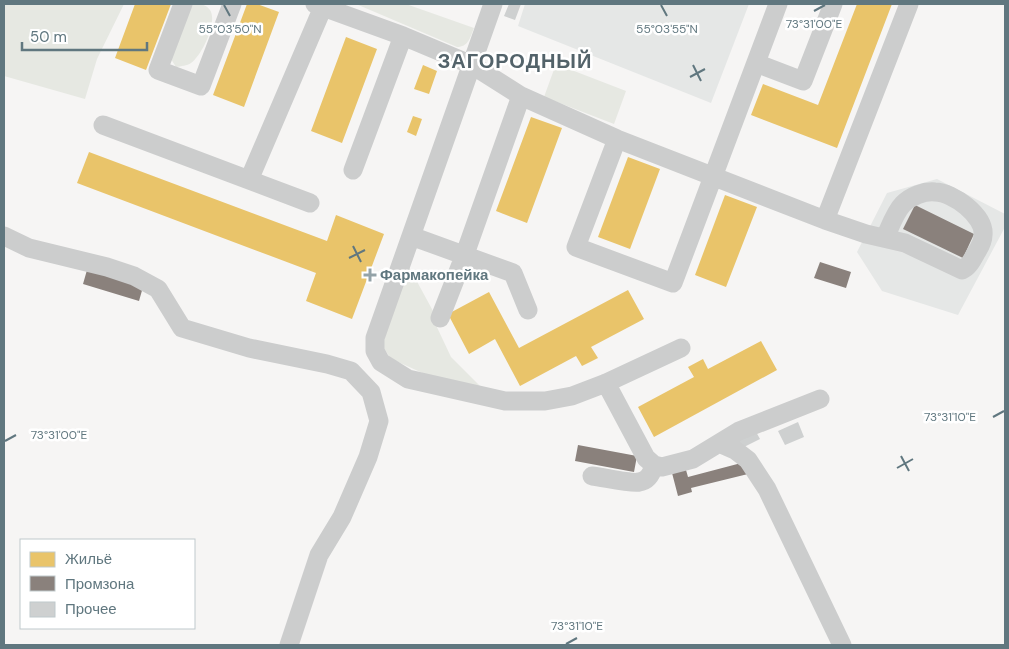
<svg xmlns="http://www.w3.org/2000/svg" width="1009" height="649" viewBox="0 0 1009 649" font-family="'DM Sans',sans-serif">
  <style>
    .built { fill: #e5e7e6 }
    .green { fill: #e6e8e2 }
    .homes { fill: #e9c46a }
    .industry { fill: #8a817c }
    .building { fill: #ced0d0 }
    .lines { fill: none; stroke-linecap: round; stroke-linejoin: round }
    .minor { stroke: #cccdcd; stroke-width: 19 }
    .ticks { fill: none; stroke: #60777f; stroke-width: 2 }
    .poi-dot { fill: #94a3a8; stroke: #fff; stroke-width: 2 }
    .labels { text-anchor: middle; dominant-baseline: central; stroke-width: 5; stroke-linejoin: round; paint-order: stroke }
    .poi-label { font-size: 15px; font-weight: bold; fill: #60777f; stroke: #fff; text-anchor: start }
    .district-label { font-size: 20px; font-weight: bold; letter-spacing: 1px; fill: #53636a; stroke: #fff }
    .ticks-label { font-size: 12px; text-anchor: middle; fill: #60777f; stroke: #fff; stroke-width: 5; stroke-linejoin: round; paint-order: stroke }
  </style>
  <rect width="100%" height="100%" fill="#f6f5f4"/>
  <path class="built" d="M525 4H749L711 103 518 26Z
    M937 179 1005 214V227L958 315 882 291 857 252 887 193Z"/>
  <path class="green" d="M4 4H124L97 59 85 99 4 76Z
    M192 4C198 4 205 3 210 10 218 22 202 55 191 63 187 66 181 66 176 67L171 59Z
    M356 4H406L474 28C470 38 468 47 457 47Z
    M556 64 626 91 614 124 544 97Z
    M408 265 433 311 435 323 451 357 480 386 438 380 396 361 389 356 383 347 386 327Z"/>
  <path class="homes" d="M135 4H171L146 70 115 58Z
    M247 4H257L279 12 244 107 213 95Z
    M857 4H892L837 148 751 115 763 84 818 105Z
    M346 37 377 49 342 143 311 131Z
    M423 65 437 71 429 94 414 89Z
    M413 116 422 119 416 136 407 132Z
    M531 117 562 128 527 223 496 211Z
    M89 152 327 241 336 215 384 234 352 319 306 301 316 273 77 183Z
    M628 157 660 169 630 249 598 237Z
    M725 195 757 207 726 287 695 275Z
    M628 290 644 319 591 347 598 358 582 366 576 356 520 386 495 339 469 354 448 314 489 292 519 348Z
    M761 341 777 370 654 437 638 407 694 377 688 367 703 359 708 369Z"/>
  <path class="industry" d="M915 205 974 234 963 258 903 229Z
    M820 262 851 272 846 288 814 278Z
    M87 270 143 287 139 301 83 284Z
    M578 445 637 456 634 472 575 461Z
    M745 462 748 474 691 488 692 492 678 496 672 473 686 470 688 477Z"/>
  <path class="building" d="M509 4H521L515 20 504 16Z
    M798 422 804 437 785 445 778 431Z
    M755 430 760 439 742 448 737 439Z"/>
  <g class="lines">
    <path class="minor" d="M183 4 158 70 201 86 232 4
      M315 4 403 36 472 65 521 96 617 139 825 220 866 234 905 243 962 270C969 267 972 260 976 253 980 247 983 242 983 235 985 216 953 192 935 192 924 191 911 196 903 204 895 212 890 227 885 238
      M493 4 375 338V351L381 362 408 379 505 401H545L572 396 606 383 681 348
      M756 63 803 81 833 4
      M103 125 310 203
      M617 139 576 247 673 283 778 4
      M353 170 403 36
      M249 180 323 7
      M825 220 909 4
      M4 236 29 248 107 267 134 276 158 289 182 328 249 348 327 364 351 371 371 392 379 421 368 457 342 517 319 555 289 645
      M411 236 513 273 528 310
      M440 318 465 254 521 96
      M606 383 646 458 654 465 662 467 693 459 739 431 820 399
      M719 443 735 450 748 460 767 489 842 645
      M592 476C602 477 632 484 639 482 648 481 652 473 654 465"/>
  </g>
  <path class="ticks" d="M224 5 230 16M661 5 667 16M814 11 825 5M693 65 701 81M690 77 705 69M353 246 361 262M349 258 365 250M993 417 1004 411M5 441 16 435M901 456 909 471M897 468 913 459M566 644 577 638"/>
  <path class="poi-dot" d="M367.5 267.5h5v5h5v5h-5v5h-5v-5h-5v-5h5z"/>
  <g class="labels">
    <g class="poi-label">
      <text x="380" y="275">Фармакопейка</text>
    </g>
    <g class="district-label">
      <text x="515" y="61">ЗАГОРОДНЫЙ</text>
    </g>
  </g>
  <g class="ticks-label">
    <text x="814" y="28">73°31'00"E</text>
    <text x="230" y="33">55°03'50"N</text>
    <text x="667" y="33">55°03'55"N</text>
    <text x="950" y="421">73°31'10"E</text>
    <text x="59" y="439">73°31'00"E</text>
    <text x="577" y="630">73°31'10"E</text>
  </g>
  <rect width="1009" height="649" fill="none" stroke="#60777f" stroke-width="10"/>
  <rect x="20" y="539" width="175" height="90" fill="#ffffff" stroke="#bfc9cc"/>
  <rect x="30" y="552" width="25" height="15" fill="#e9c46a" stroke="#bfc9cc"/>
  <text x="65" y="564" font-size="15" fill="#60777f">Жильё</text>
  <rect x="30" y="576" width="25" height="15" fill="#8a817c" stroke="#bfc9cc"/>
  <text x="65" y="589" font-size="15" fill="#60777f">Промзона</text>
  <rect x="30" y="602" width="25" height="15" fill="#ced0d0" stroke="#bfc9cc"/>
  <text x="65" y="614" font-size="15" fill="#60777f">Прочее</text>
  <path d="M22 42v8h125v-8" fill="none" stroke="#60777f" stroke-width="2.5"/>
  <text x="30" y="42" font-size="15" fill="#60777f" stroke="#ffffff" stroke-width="4" paint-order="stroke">50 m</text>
</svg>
